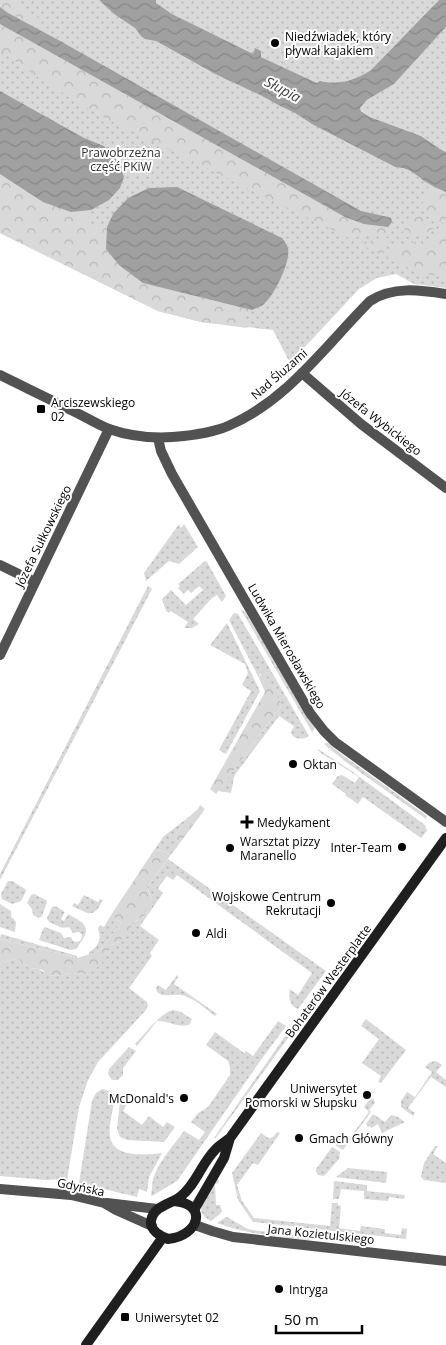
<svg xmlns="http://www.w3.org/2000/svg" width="446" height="1345" viewBox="0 0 446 1345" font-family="'Open Sans',sans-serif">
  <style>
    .green { fill: url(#green-dots) }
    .forest { fill: url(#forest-crowns) }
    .water { fill: url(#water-waves) }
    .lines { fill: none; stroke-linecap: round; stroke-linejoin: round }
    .minor { stroke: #525252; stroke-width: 10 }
    .tertiary { stroke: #525252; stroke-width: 10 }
    .secondary { stroke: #1f1f1f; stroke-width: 10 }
    .poi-dot { fill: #000; stroke: #fff; stroke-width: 2 }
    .labels { text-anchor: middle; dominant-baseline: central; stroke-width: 4; stroke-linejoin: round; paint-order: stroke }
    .poi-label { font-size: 12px; fill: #000; stroke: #fff; text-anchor: start }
    .park-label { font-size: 12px; fill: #303030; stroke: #fff }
    .street-label { font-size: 12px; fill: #000; stroke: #fff }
    .water-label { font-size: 14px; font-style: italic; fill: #414141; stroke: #fff }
  </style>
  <defs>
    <pattern id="green-dots" width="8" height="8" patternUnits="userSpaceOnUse" patternTransform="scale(1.25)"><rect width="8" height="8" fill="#d9d9d9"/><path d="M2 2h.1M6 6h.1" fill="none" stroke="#b8b8b8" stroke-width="1.8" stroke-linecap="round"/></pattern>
    <pattern id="forest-crowns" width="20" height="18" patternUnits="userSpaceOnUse" patternTransform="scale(1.25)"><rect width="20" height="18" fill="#d9d9d9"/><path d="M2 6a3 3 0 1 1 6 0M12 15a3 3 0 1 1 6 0" fill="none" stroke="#b8b8b8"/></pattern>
    <pattern id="water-waves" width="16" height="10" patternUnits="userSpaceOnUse" patternTransform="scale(1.25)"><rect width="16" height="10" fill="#a0a0a0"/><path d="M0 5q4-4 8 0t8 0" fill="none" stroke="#888"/></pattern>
  </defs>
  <rect width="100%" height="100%" fill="#fff"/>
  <path class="green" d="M0 0H99L114 14 156 41 215 74 260 95 280 106 345 134 366 152 395 167H405L417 174 423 180 434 187 446 192V288L414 284 396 274 377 278 359 289 290 363 273 330 201 322 158 311 0 233Z
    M156 0H439L371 70C353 81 340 85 320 81L317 83 261 57 255 49 253 55 172 14 155 3Z
    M446 27V152L440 149 421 136 370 117 361 110 360 108 367 100 394 84Z
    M179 524 181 528 184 524 198 547 179 564 169 561 146 581 144 573Z
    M205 561 207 562 226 596 222 602 217 595 212 598 193 619 199 624 192 628H184L188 622 171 611 169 613 166 611 162 599 171 590 186 605 203 590 199 586 191 593 188 590 184 594 178 588 180 586 178 584Z
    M148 586 152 589 0 880V874Z
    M240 608 246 613 315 728 312 732Z
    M234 613 238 614 309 736C303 740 293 740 291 732L294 726 279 716 237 772 234 777 231 793 218 791 282 705 260 673 259 678 229 620Z
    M227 623 260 691 226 754 219 750 251 691 242 685 248 673 245 664 210 645Z
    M326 743H328L344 756 427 816 426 819 346 762 324 744Z
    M318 749 353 772 425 825 427 831 421 838 363 797 358 804 345 795 346 794 332 784 338 776 342 775 355 783 359 777 321 753 318 750Z
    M190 816 175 836V838L180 843 170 856 166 852 160 850 152 853 164 836Z
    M168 859 326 971 298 1009C290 1006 288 998 290 989L298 995 312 973 177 875 173 880 167 876 158 888 163 893 154 906 147 887Z
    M8 881H12L25 889 26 891 21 901 12 904 2 899 1 894Z
    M34 894 46 900 47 902 42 916 39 918 33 915 32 909 27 903 31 895Z
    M84 895 98 902 100 899 103 900C99 907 96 915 87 913L72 906 74 903 78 905Z
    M0 904 11 911V916L16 922 15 932 0 927Z
    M52 907 55 906 65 912 61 919 64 921 68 914C90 926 91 929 76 949L70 950 39 940 43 929 45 927 61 933 64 938 71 937 73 941C78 943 82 941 82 935L79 932 73 933 69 927 62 928 49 922 47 918Z
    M149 913 140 926 159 940 150 953 152 956 129 988 147 1002 148 1005 146 1010 98 1062 88 1080 79 1107 67 1180 63 1179 46 1180 0 1176V964L17 958 29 968 39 969 49 976 56 975 62 976 70 973 86 974 108 953 111 946 115 943 121 942C124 933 130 932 132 923Z
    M111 915 121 923 100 951 89 955V952C98 947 102 939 98 929L100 925 104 927Z
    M1 934 77 956V958L0 939Z
    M177 975 178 977 174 984 217 1014 215 1016C206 1009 196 1000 185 996 175 992 165 999 157 992L156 988 158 985 166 990Z
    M173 1010 181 1012 192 1019 190 1024C180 1029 168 1020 157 1021L137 1046 135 1044C145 1034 160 1013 173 1010Z
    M366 1019 406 1050 381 1083 378 1082 381 1076 362 1063 379 1039 361 1026Z
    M278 1021 286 1026 258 1064 177 1181 152 1196 151 1195C152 1190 152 1184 153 1179 158 1162 174 1145 184 1131L199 1140 205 1132 191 1122 198 1113 208 1107 230 1075V1067L228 1061 206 1045 215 1032 244 1053 246 1051 253 1056Z
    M288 1032 291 1034 215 1139 214 1138Z
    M129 1047 136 1051 123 1068V1075L118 1080H112L108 1074 109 1069Z
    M434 1061 438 1062 442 1065 436 1072 446 1080V1087L431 1077 408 1108 415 1113 413 1116 401 1107V1101L407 1092 415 1097 432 1072 425 1067 429 1063Z
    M102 1089 109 1091 114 1097C114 1109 108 1126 110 1137 113 1158 147 1155 162 1153L149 1177 147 1192 139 1189 137 1197 79 1183 92 1101 96 1093Z
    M371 1097 374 1100 375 1103 369 1110 371 1112 343 1150 334 1144 341 1134 349 1139 369 1112 364 1107Z
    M121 1100 127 1104 123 1111 142 1125 149 1116 163 1127 167 1122 175 1127 164 1142 127 1140 120 1137 117 1129 120 1101Z
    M373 1114 385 1122 391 1115 398 1117 405 1122 382 1133 378 1124 371 1128 370 1126 368 1127 366 1124Z
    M277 1132 280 1133 258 1165 253 1163 237 1185 242 1201 254 1218 330 1226 332 1203H338V1205L341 1206 339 1228 360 1231 361 1226 385 1229V1233L401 1235 402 1228 407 1229 406 1239 253 1222 238 1200 232 1173 261 1133C269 1139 271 1141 277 1132Z
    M435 1146H438L433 1154 446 1163V1183L424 1180 421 1177 424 1163Z
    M332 1147 340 1152 339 1159 324 1176 318 1175 316 1172V1169Z
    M348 1168 387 1172 386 1183 336 1177Z
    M216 1177 218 1178 219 1183 215 1184 216 1205H220L222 1211 220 1214 211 1221C203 1217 200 1213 202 1204Z
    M334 1181 367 1185V1191L405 1195 404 1199 389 1197 388 1201 364 1199V1191L341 1189 339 1199H333Z
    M226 1217H227L248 1229 252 1230 309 1237V1240C277 1236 248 1235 217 1223Z"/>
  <path class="forest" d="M0 0H17C23 14 29 13 41 19L42 21 41 25 38 28 34 27 8 13 0 7Z
    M0 24 345 217 364 224 388 227 390 229 388 233 349 238 97 114 36 76 0 50Z
    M0 174 43 202 71 212 91 210 88 215 89 222 94 226 107 227 106 249 143 283 252 310C246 315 243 320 247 328L201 322 158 311 0 233Z
    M430 184 446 192V225C437 219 420 212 423 199 424 194 428 189 430 184Z
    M415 213 437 226 423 235 399 238Z
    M444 230 446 231V277L419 273 387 257 394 245 424 241Z
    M393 237 382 255 358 243Z
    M263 670 282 705 216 794 210 789 265 692 259 678Z
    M200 805 205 809 180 843 175 838V836L190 816 198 809Z
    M160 850 166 852 170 856 147 887 154 906 149 913 132 923C131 930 129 934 123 937L121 942 115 943 111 946 107 956 102 963 92 972 86 974 70 973 62 976 56 975 49 976 46 975 43 970 39 969 29 968 17 958 0 964V939L77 958 100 951 121 923 111 915 152 853Z"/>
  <path class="water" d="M99 0H156V3L172 14 253 54 255 48 261 51V57L317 83 320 81C340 85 353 81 371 70L437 2 439 0H446V27L394 84 367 100 360 108 361 111 370 117 421 136 440 149 446 152V192C438 189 431 185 424 181 413 172 409 168 395 167L312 124 295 113 280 106 260 95 215 74 156 41 145 39 141 36 135 28 114 14Z
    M0 7 8 13 62 42 361 211 388 217 391 218 392 222 388 227 364 224 345 217 0 24Z
    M0 91 84 138 104 146 118 162 124 177 120 188 109 200 91 210 71 212 43 202 0 174Z
    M177 187 282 238C284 241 287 244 288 248 291 262 274 296 263 305 260 307 255 308 252 310L143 283 119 265 106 249 107 227 113 214 128 198 149 188Z"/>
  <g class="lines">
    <path class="minor" d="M302 373 361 424 446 488
      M158 438 161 451 172 474 310 713 324 731 335 742 446 822
      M0 565 35 582
      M0 655 109 429"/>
    <path class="tertiary" d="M0 375C24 387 48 398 71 410 84 416 96 424 109 429 132 437 159 439 184 436 199 434 214 432 228 426 287 401 326 345 370 301 393 286 420 290 446 294
      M0 1189 71 1195 88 1199 104 1203 116 1210 152 1226
      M107 1203 157 1209
      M195 1225 212 1231 233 1237 446 1261"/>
    <path class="secondary" d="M174 1201C209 1204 199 1236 168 1239 160 1236 150 1230 151 1221 153 1206 171 1204 180 1197 196 1185 201 1164 215 1150 219 1145 225 1142 230 1138L446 838
      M194 1210 224 1158 230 1138
      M86 1345 163 1237"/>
  </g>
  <g class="poi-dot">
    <circle cx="275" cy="43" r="5"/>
    <rect x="36" y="404" width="10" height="10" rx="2.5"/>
    <circle cx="293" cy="764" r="5"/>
    <path d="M244.5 814.5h5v5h5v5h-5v5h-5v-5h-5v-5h5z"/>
    <circle cx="402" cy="847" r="5"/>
    <circle cx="230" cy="848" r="5"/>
    <circle cx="331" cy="903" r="5"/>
    <circle cx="196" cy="933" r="5"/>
    <circle cx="367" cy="1095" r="5"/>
    <circle cx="184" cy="1098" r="5"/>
    <circle cx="299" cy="1138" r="5"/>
    <circle cx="279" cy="1289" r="5"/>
    <rect x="120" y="1312" width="10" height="10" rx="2.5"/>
  </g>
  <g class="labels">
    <g class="poi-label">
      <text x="285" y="36">Niedźwiadek, który<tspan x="285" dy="14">pływał kajakiem</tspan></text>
      <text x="51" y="402">Arciszewskiego<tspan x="51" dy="14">02</tspan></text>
      <text x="303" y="764">Oktan</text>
      <text x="257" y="822">Medykament</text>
      <text x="240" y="841">Warsztat pizzy<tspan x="240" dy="14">Maranello</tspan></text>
      <text x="392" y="847" text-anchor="end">Inter-Team</text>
      <text x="321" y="896" text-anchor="end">Wojskowe Centrum<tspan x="321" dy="14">Rekrutacji</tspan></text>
      <text x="206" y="933">Aldi</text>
      <text x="357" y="1088" text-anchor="end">Uniwersytet<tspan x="357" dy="14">Pomorski w Słupsku</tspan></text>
      <text x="174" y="1098" text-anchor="end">McDonald's</text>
      <text x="309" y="1138">Gmach Główny</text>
      <text x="289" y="1289">Intryga</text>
      <text x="135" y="1317">Uniwersytet 02</text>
    </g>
    <g class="park-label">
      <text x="121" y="152">Prawobrzeżna<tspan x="121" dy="14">część PKiW</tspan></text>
    </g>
    <g class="street-label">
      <text transform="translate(279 374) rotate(-41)">Nad Śluzami</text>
      <text transform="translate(381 422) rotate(38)">Józefa Wybickiego</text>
      <text transform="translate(43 536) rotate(-64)">Józefa Sułkowskiego</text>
      <text transform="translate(287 646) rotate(60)">Ludwika Mierosławskiego</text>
      <text transform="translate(328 981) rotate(-54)">Bohaterów Westerplatte</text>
      <text transform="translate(81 1187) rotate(12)">Gdyńska</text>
      <text transform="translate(321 1234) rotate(6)">Jana Kozietulskiego</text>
    </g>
    <g class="water-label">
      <text transform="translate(283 89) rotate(28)">Słupia</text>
    </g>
  </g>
  <path d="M276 1325v8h86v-8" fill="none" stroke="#000000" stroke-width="2.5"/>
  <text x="284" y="1325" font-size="15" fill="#000000" stroke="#ffffff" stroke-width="4" paint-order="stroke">50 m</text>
</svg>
